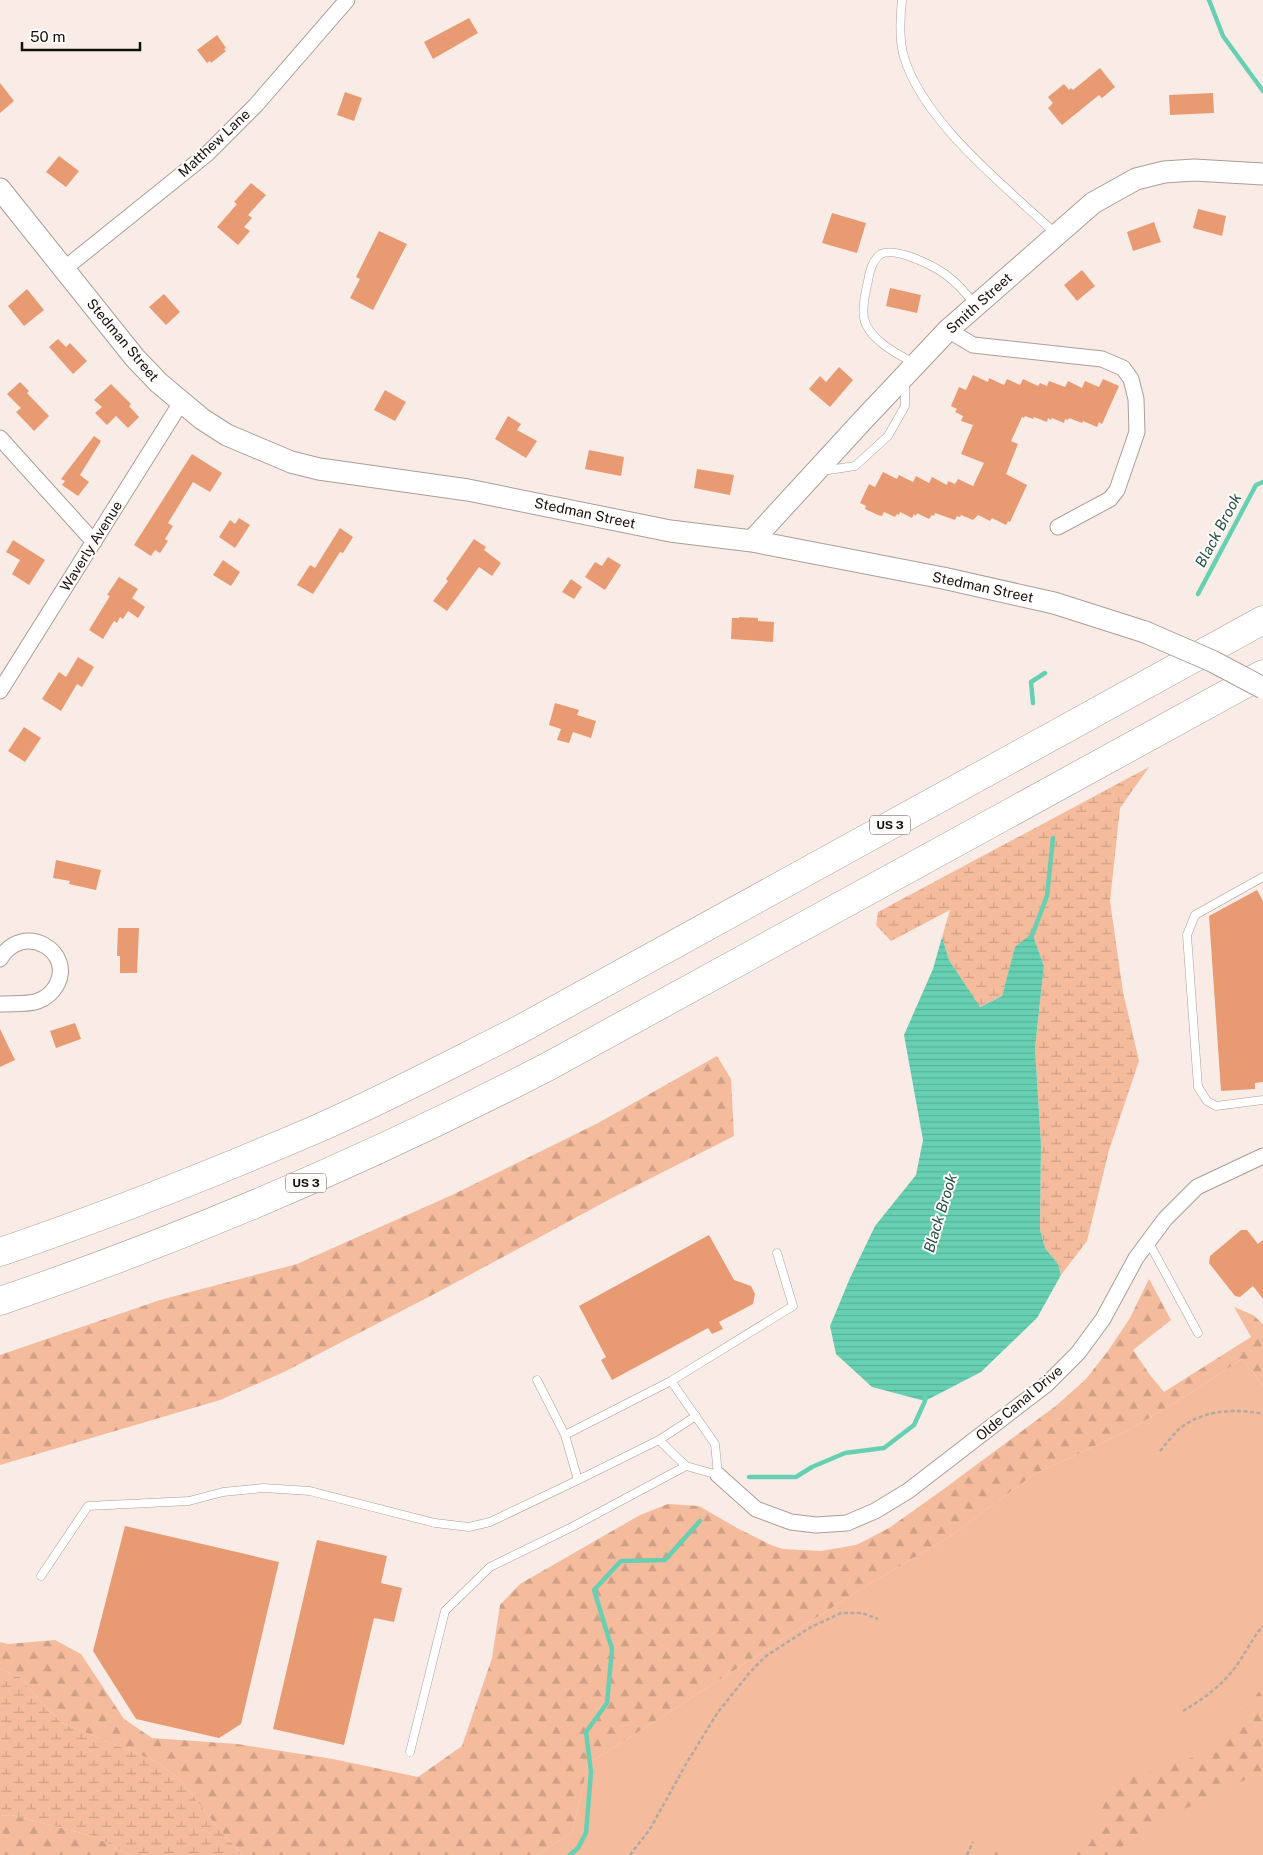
<svg xmlns="http://www.w3.org/2000/svg" width="1263" height="1855" viewBox="0 0 1263 1855" font-family="'Public Sans',sans-serif">
  <style>
    .green { fill: #f4bb9d }
    .forest { fill: url(#forest-firs) }
    .wetland { fill: url(#wetland-marsh) }
    .water { fill: url(#water-rules) }
    .lines { fill: none; stroke-linecap: round; stroke-linejoin: round }
    .stream { stroke: #68d0b2; stroke-width: 4.5 }
    .building { fill: #e89b72 }
    .lane-casing { stroke: #aa9e98; stroke-width: 9 }
    .street-casing { stroke: #aa9e98; stroke-width: 17 }
    .secondary-casing { stroke: #aa9e98; stroke-width: 23 }
    .highway-casing { stroke: #aa9e98; stroke-width: 29 }
    .path { stroke: #b3a9a4; stroke-width: 2.5; stroke-dasharray: 4 2.5; stroke-linecap: butt }
    .lane { stroke: #fff; stroke-width: 8 }
    .street { stroke: #fff; stroke-width: 15 }
    .secondary { stroke: #fff; stroke-width: 21 }
    .highway { stroke: #fff; stroke-width: 28 }
    .secondary-bridge-casing { stroke: #aa9e98; stroke-width: 23; stroke-linecap: butt }
    .secondary-bridge { stroke: #fff; stroke-width: 21 }
    .labels { text-anchor: middle; dominant-baseline: central; stroke-width: 4; stroke-linejoin: round; paint-order: stroke }
    .shield { fill: #fffcfb; stroke: #5a5754; stroke-width: 1 }
    .shield-label { font-size: 12px; font-weight: bold; fill: #14100d }
    .street-label { font-size: 14px; fill: #14100d; stroke: #fffcfb }
    .water-label { font-size: 15px; font-style: italic; fill: #245144; stroke: #fffcfb }
  </style>
  <defs>
    <pattern id="forest-firs" width="22" height="20" patternUnits="userSpaceOnUse" patternTransform="scale(1.25)"><rect width="22" height="20" fill="#f4bb9d"/><path d="M5 1l3.5 6h-7zM16 11l3.5 6h-7z" fill="#d0a086"/></pattern>
    <pattern id="wetland-marsh" width="20" height="14" patternUnits="userSpaceOnUse" patternTransform="scale(1.25)"><rect width="20" height="14" fill="#f4bb9d"/><path d="M1 5h8M5 5V1M11 12h8M15 12V8" fill="none" stroke="#d0a086"/></pattern>
    <pattern id="water-rules" width="6" height="5" patternUnits="userSpaceOnUse" patternTransform="scale(1.25)"><rect width="6" height="5" fill="#68d0b2"/><path d="M0 2.5h6" fill="none" stroke="#59b298"/></pattern>
  </defs>
  <rect width="100%" height="100%" fill="#f9ece6"/>
  <path class="green" d="M1242 1359 1263 1385V1855H536L572 1833 588 1764 866 1586 949 1537 1033 1475 1129 1430 1188 1395Z"/>
  <path class="forest" d="M717 1056 731 1079 734 1136 612 1198 440 1291 284 1372 220 1400 0 1465V1355L160 1300 297 1264 452 1195 598 1123Z
    M1149 1279 1171 1320 1133 1350 1150 1375 1164 1392 1251 1337 1234 1307 1253 1315 1263 1324V1385L1242 1359 1188 1395 1129 1430 1033 1475 949 1537 866 1586 588 1764 572 1833 536 1855H242L210 1818 180 1779 155 1761 62 1723 40 1701 20 1677 0 1669V1642L8 1644 55 1640 81 1654 124 1719 152 1738 237 1744 333 1759 418 1777 462 1746 492 1658 500 1605 520 1584 640 1515 668 1504 699 1506 737 1528 771 1545 783 1549 821 1551 856 1545 868 1539 889 1528 941 1491 1057 1405 1086 1379 1108 1351 1130 1318Z
    M1263 1685V1771L1178 1812 1135 1836 1112 1855H1075L1091 1839 1098 1816 1104 1787 1124 1777 1160 1769 1196 1756 1214 1746 1243 1715Z
    M11 1815 93 1836 131 1855H0V1816Z
    M984 1847 1009 1855H973Z"/>
  <path class="wetland" d="M1149 767 1120 808 1110 901 1123 992 1139 1061 1109 1150 1087 1241 1061 1275 1058 1264 1045 1248 1040 1229 1041 1144 1035 1048 1044 966 1032 934 1015 948 1002 996 979 1007 949 960 942 937 950 910 891 941 876 925 878 912Z
    M0 1669 20 1677 40 1701 62 1723 155 1761 180 1779 210 1818 242 1855H131L93 1836 11 1815 0 1816Z"/>
  <path class="water" d="M1032 933 1044 966 1035 1048 1041 1144 1040 1229 1045 1248 1058 1264 1061 1275 1037 1318 981 1372 925 1401 872 1387 836 1354 830 1326 850 1278 875 1226 916 1175 923 1140 904 1035 933 969 942 937 949 960 980 1007 1002 996 1015 947Z"/>
  <g class="lines">
    <path class="stream" d="M1209 0 1223 36 1263 91
      M1198 594 1256 485 1263 482
      M1033 703 1031 682 1045 673
      M1031 938 1047 896 1053 838
      M749 1477H796L812 1467 845 1453 884 1448 914 1425 925 1401V1396
      M570 1855 578 1848 586 1833 591 1772 586 1732 607 1703 612 1649 594 1590 621 1561 665 1560 700 1521"/>
  </g>
  <path class="building" d="M469 18 478 33 433 59 424 42Z
    M217 35 226 48 224 49 226 51 211 63 210 61 207 63 197 50Z
    M1100 68 1115 87 1102 98 1099 95 1062 125 1048 108 1053 103 1048 97 1064 84 1069 90 1071 88 1073 90Z
    M0 83 14 101 0 113Z
    M345 92 362 98 354 121 337 115Z
    M1213 93 1214 113 1170 115 1169 95Z
    M59 156 79 171 66 187 46 172Z
    M251 183 266 195 248 215 252 218 244 227 250 231 238 245 217 227 237 204 234 202Z
    M1198 209 1226 216 1222 236 1193 228Z
    M832 213 866 223 857 253 822 243Z
    M1154 222 1161 242 1133 251 1127 232Z
    M379 231 407 244 373 310 350 298 360 279 356 277Z
    M1082 270 1095 286 1077 301 1064 285Z
    M890 288 921 295 917 313 886 306Z
    M27 289 44 310 24 326 8 306Z
    M164 294 180 312 166 325 149 307Z
    M58 339 66 347 70 343 87 361 73 374 49 347Z
    M839 367 853 380 830 407 809 389 820 376 826 382Z
    M973 375 988 382 989 378 1004 385 1007 379 1020 385 1023 379 1038 386 1040 383 1047 386 1049 381 1065 387 1068 381 1082 388 1085 381 1099 387 1103 379 1119 386 1102 424 1099 422 1097 427 1083 421 1082 423 1069 418 1068 420 1065 419 1064 423 1052 418 1051 420 1048 418 1047 422 1034 417 1033 419 1025 416 1024 418 1022 417 1011 441 1018 444 1006 474 1027 485 1010 522 1008 521 1006 525 992 518 990 521 978 515 973 520 961 515 960 517 957 516 955 520 935 513 934 516 932 515 929 519 917 513 916 516 914 514 912 518 900 512 899 515 897 514 895 517 884 512 882 516 878 515 865 509 866 506 860 503 869 484 875 487 883 472 897 479 899 475 913 482 916 476 929 483 932 477 947 485 948 481 955 484 958 479 973 486 984 463 961 454 973 425 961 421 963 416 955 412 957 409 951 406 959 387 966 390Z
    M20 382 29 391 27 393 49 416 34 431 16 412 21 408 7 394Z
    M111 384 131 404 129 406 139 417 128 428 116 416 107 425 95 413 102 407 94 400Z
    M385 390 406 402 395 421 374 410Z
    M508 416 521 424 517 430 537 441 526 458 495 439Z
    M94 436 101 441 80 475 89 482 78 496 62 485 65 481 61 479Z
    M589 450 624 457 621 476 585 469Z
    M192 454 222 473 210 492 193 482 168 523 173 526 165 539 168 541 160 553 155 550 151 556 134 545Z
    M697 469 734 475 730 495 694 488Z
    M239 518 250 525 235 548 219 537 230 520 235 524Z
    M340 528 353 537 343 553 340 552 313 594 297 585 310 565 315 568Z
    M474 539 486 547 484 550 501 563 492 576 479 567 447 611 433 601 448 581 446 579Z
    M13 540 45 560 29 585 12 574 20 560 6 552Z
    M608 557 621 565 605 590 585 577 595 562 602 566Z
    M223 560 240 572 231 586 213 575Z
    M119 577 138 589 132 598 145 607 138 618 128 611 123 619 120 617 117 623 114 621 103 639 89 630 110 596 107 595Z
    M571 579 582 587 574 599 562 592Z
    M739 617 758 618V621L774 622 773 642 731 639 732 618H739Z
    M78 657 94 667 82 687 77 684 61 711 42 699 59 672 66 677Z
    M555 703 579 710 577 715 596 721 591 738 573 732 569 743 557 740 561 729 549 725Z
    M24 727 41 738 25 762 8 751Z
    M56 860 101 870 96 890 69 884 70 881 53 878Z
    M1257 890 1263 901V1082L1255 1083V1089L1221 1091 1209 916Z
    M118 928H139L137 973H120V956H117Z
    M75 1023 81 1039 56 1048 50 1031Z
    M0 1029 15 1060 0 1067Z
    M1241 1230H1247L1258 1244 1263 1240V1299L1253 1286 1240 1297 1235 1296 1209 1263 1210 1256Z
    M709 1235 734 1280 751 1286 755 1294 753 1304 719 1322 723 1329 712 1334 708 1328 612 1380 601 1360 606 1357 579 1306Z
    M125 1526 279 1562 241 1724 219 1738 136 1719 93 1651Z
    M317 1540 387 1556 381 1583 402 1588 394 1622 374 1618 344 1745 273 1729Z"/>
  <g class="lines">
    <defs>
      <path id="lane" d="M902 0C900 18 899 40 904 57 924 123 1006 187 1056 234
        M914 363C897 354 868 339 864 318 862 306 865 293 868 281 869 272 873 259 881 254 896 247 932 265 945 274 956 282 966 293 974 304
        M822 471 855 466 888 436 905 406V380
        M1263 877 1195 915 1187 935 1198 1087 1207 1101 1216 1106 1263 1100
        M1148 1241 1198 1333
        M537 1380 565 1435
        M659 1440 686 1466 718 1475 715 1444 671 1381 793 1306 777 1253
        M578 1480 565 1435 671 1381
        M41 1576 88 1506 189 1501 223 1492 263 1488 310 1491 435 1523 469 1527 490 1522 578 1480 659 1440 696 1416
        M410 1752 445 1611 490 1567 572 1527 686 1466"/>
      <path id="street" d="M64 269 207 154 256 105 347 0
        M948 330 973 345 1102 359 1123 368 1131 379 1136 399 1137 432 1117 490 1110 499 1058 527
        M0 438 94 542
        M0 691 182 401
        M0 959C23 920 76 952 56 986 52 993 46 998 38 1001 27 1005 12 1003 0 1004
        M718 1475 756 1509 791 1522 816 1525 847 1523 875 1511 908 1491 1047 1384 1078 1353 1103 1319 1136 1258 1165 1219 1197 1187 1263 1156"/>
      <path id="secondary" d="M0 189 135 358 159 383 202 419 227 435 291 462 319 469 468 490 670 531 752 541 943 578 1054 603 1145 632
        M752 541 864 419 948 330 1093 203 1136 179 1164 172 1194 170 1263 174"/>
      <path id="highway" d="M0 1252C106 1216 209 1175 312 1131 381 1101 449 1065 517 1031L1263 620
        M0 1301C189 1237 371 1158 549 1066L1263 674"/>
    </defs>
    <use href="#lane" class="lane-casing"/>
    <use href="#street" class="street-casing"/>
    <use href="#secondary" class="secondary-casing"/>
    <use href="#highway" class="highway-casing"/>
    <path class="path" d="M1160 1451C1166 1444 1172 1436 1178 1430 1201 1410 1235 1408 1263 1414
      M1183 1711C1204 1699 1225 1683 1239 1662 1247 1650 1253 1637 1263 1626
      M630 1855 650 1829 686 1764 718 1712 751 1671 766 1656 811 1627 841 1613H862L878 1619
      M967 1855 973 1842"/>
    <use href="#lane" class="lane"/>
    <use href="#street" class="street"/>
    <use href="#secondary" class="secondary"/>
    <use href="#highway" class="highway"/>
    <defs>
      <path id="secondary-bridge" d="M1145 632 1212 661 1263 688"/>
    </defs>
    <use href="#secondary-bridge" class="secondary-bridge-casing"/>
    <use href="#secondary-bridge" class="secondary-bridge"/>
  </g>
  <g class="labels">
    <g class="shield">
      <rect x="870" y="815.5" width="40" height="19" rx="4"/>
      <rect x="286" y="1173.5" width="40" height="19" rx="4"/>
    </g>
    <g class="shield-label">
      <text x="890" y="825">US 3</text>
      <text x="306" y="1183">US 3</text>
    </g>
    <g class="street-label">
      <text transform="translate(214 143) rotate(-43)">Matthew Lane</text>
      <text transform="translate(979 303) rotate(-42)">Smith Street</text>
      <text transform="translate(123 340) rotate(50)">Stedman Street</text>
      <text transform="translate(585 513) rotate(12)">Stedman Street</text>
      <text transform="translate(91 546) rotate(-58)">Waverly Avenue</text>
      <text transform="translate(983 587) rotate(12)">Stedman Street</text>
      <text transform="translate(1019 1403) rotate(-40)">Olde Canal Drive</text>
    </g>
    <g class="water-label">
      <text transform="translate(1218 530) rotate(-62)">Black Brook</text>
      <text transform="translate(940 1213) rotate(-73)">Black Brook</text>
    </g>
  </g>
  <path d="M22 42v8h118v-8" fill="none" stroke="#14100d" stroke-width="2.5"/>
  <text x="30" y="42" font-size="15" fill="#14100d" stroke="#fffcfb" stroke-width="4" paint-order="stroke">50 m</text>
</svg>
